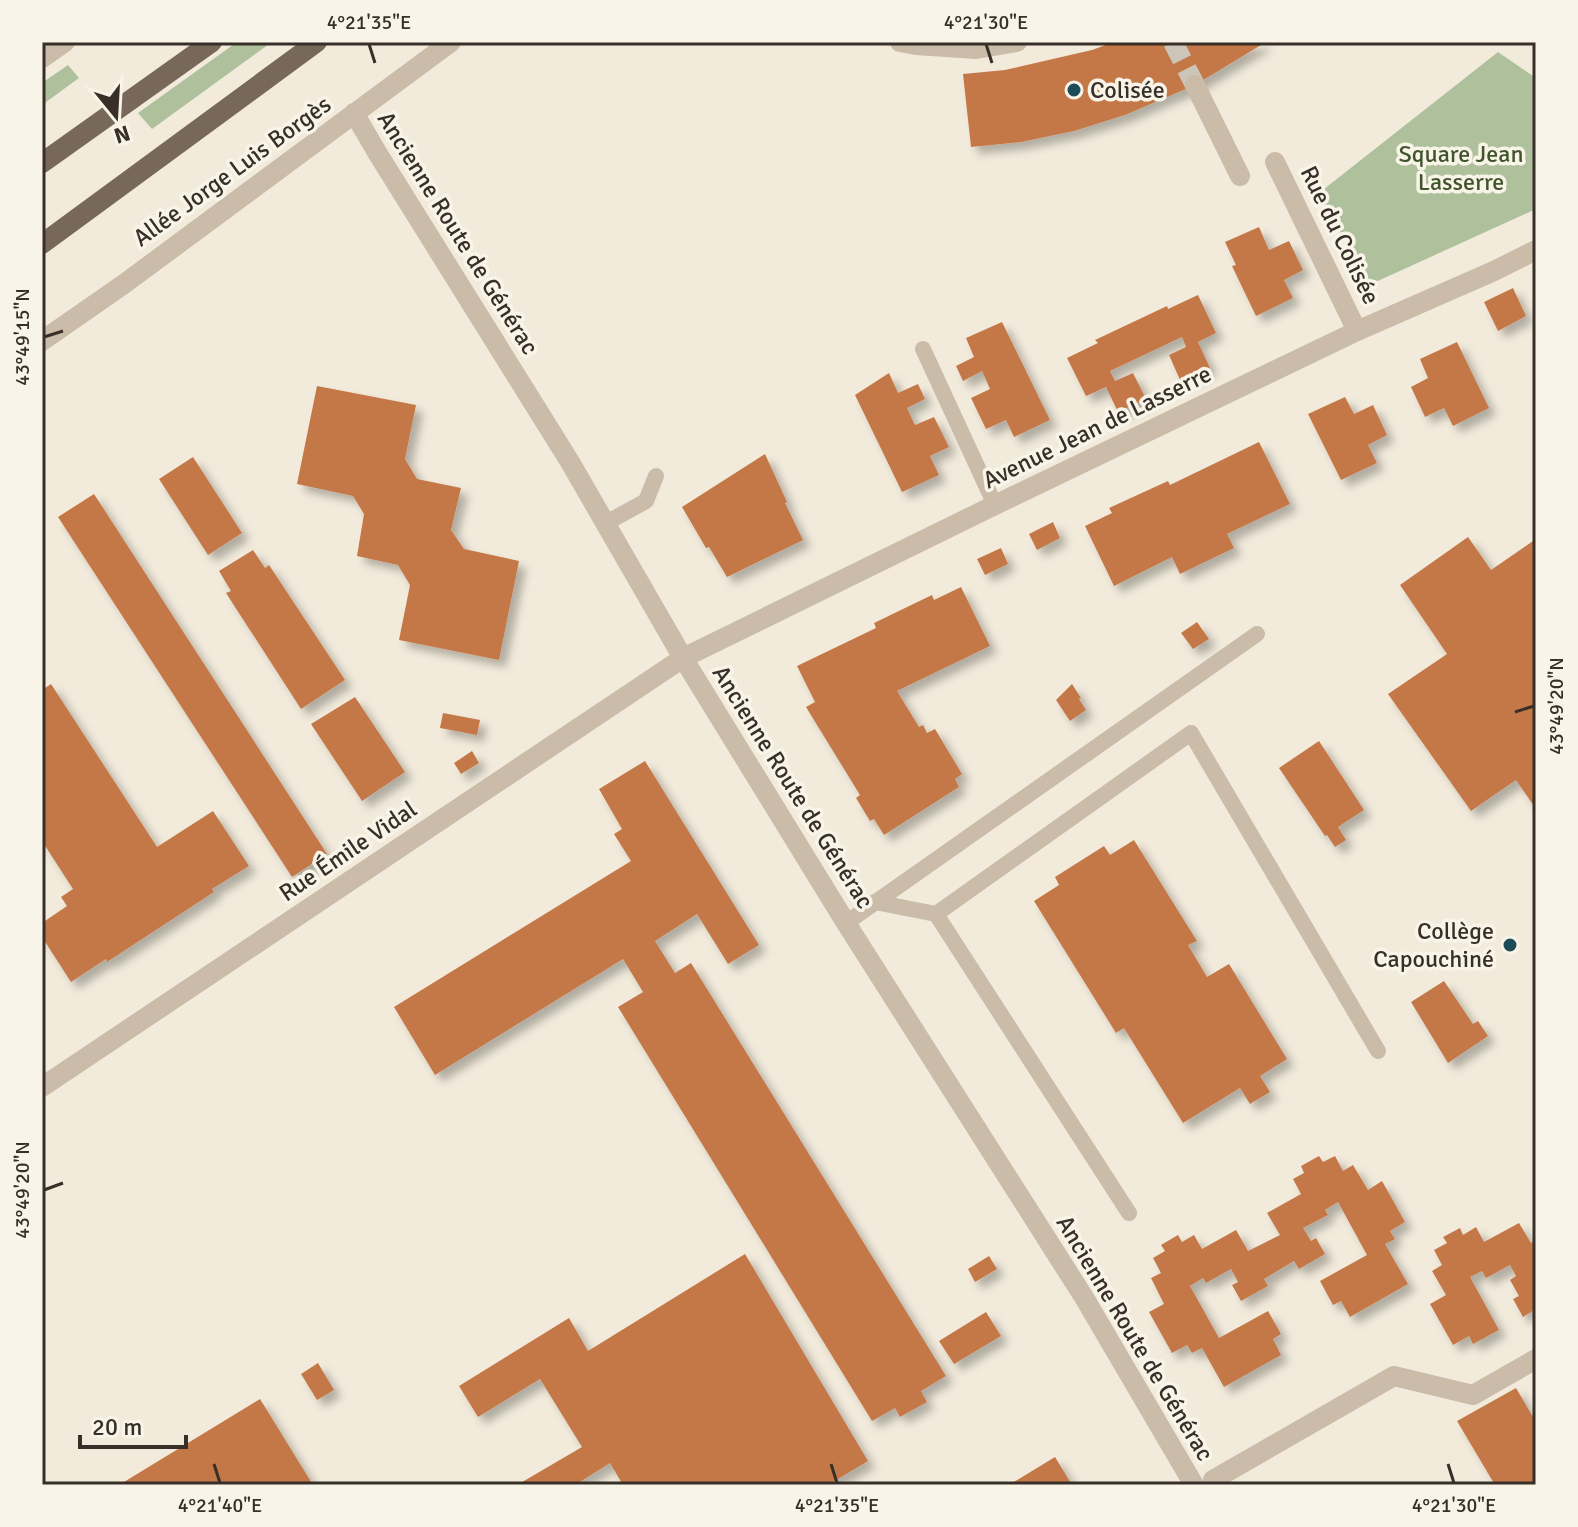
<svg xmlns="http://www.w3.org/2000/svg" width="1578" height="1527" viewBox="0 0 1578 1527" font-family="Signika,sans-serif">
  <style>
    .green { fill: #afc19c }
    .building { fill: #c57847; filter: url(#shadow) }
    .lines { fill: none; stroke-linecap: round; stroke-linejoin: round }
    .pedestrian-tunnel { stroke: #cdc5b8; stroke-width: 20; stroke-dasharray: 20 10; stroke-linecap: butt }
    .service { stroke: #cabca8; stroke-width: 16 }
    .pedestrian { stroke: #cabca8; stroke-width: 20 }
    .minor { stroke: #cabca8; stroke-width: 20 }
    .primary { stroke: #786859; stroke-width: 20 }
    .ticks { fill: none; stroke: #372f28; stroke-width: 3 }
    .poi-dot { fill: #1e4b58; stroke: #f9f4e8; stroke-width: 3 }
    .labels { text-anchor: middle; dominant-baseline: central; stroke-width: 7; stroke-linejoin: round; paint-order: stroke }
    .poi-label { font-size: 24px; fill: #372f28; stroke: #f9f4e8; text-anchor: start }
    .park-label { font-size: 24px; fill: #40552c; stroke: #f9f4e8 }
    .street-label { font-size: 24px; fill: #372f28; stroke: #f9f4e8 }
    .neatline { fill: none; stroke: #372f28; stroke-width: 3 }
    .ticks-label { font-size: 20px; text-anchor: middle; fill: #372f28 }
  </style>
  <defs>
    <filter id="shadow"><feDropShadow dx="7" dy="7" stdDeviation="4" flood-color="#0004"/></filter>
  </defs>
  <rect width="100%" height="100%" fill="#f2ebdc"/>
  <path class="green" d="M237 42H272L152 129 138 113Z
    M1498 52 1536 78V209L1369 285 1319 193Z
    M68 65 79 78 42 105V83Z"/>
  <path class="building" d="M1114 42H1266L1195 85 1125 115 1074 131 1021 142 971 147 963 74 1005 70 1092 50Z
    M1259 227 1269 250 1289 241 1303 270 1284 280 1293 298 1256 316 1232 266 1236 265 1225 242Z
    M1513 288 1526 316 1498 331 1484 302Z
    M1198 295 1216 333 1198 342 1210 368 1181 382 1169 355 1186 347 1182 337 1110 371 1115 381 1133 373 1146 399 1118 412 1106 387 1086 396 1067 358 1098 343 1095 340 1167 306 1168 309Z
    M1002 322 1050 420 1014 437 1006 420 986 429 971 398 990 389 982 371 963 381 956 366 974 357 966 338Z
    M1457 342 1489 408 1453 426 1444 408 1425 417 1411 387 1428 378 1420 359Z
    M889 373 898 393 918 384 925 399 907 408 912 419 915 425 934 417 949 447 930 456 939 475 902 492 855 395Z
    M317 386 416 405 405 459 417 479 461 488 451 530 464 549 519 561 499 660 399 640 410 585 398 565 357 556 364 514 353 496 297 484Z
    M1345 397 1354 414 1373 405 1387 435 1368 445 1377 463 1341 480 1308 414Z
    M1259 442 1290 504 1227 534 1234 548 1180 574 1172 557 1114 586 1085 526 1112 513 1109 508 1168 481 1170 485Z
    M765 454 787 502 785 503 803 540 727 577 709 547 706 548 682 507Z
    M193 457 242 533 208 555 159 479Z
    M94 494 327 854 292 877 58 517Z
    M1053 522 1060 538 1037 550 1029 534Z
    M1468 537 1491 570 1536 539V809L1516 780 1471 811 1388 694 1447 654 1400 585Z
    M1001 548 1008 564 985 575 977 559Z
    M253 550 265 568 269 565 345 680 301 709 226 593 231 591 219 571Z
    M961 587 990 646 897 691 919 727 923 725 927 733 935 729 962 774 955 779 959 787 884 835 874 819 870 821 856 798 860 795 806 707 815 702 797 666 876 628 874 623 932 595 934 600Z
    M1197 622 1209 639 1193 649 1181 633Z
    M51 684 157 847 213 811 249 866 212 889 214 892 107 962 106 959 71 982 42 937V923L67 906 61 897 73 889 42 841V690Z
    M1072 684 1081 698 1079 699 1086 710 1070 721 1056 700Z
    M355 697 405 772 362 801 311 724Z
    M443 713 480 720 477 735 440 728Z
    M1319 741 1364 810 1338 827 1346 840 1335 847 1327 835 1325 836 1279 768Z
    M472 751 479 763 461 774 454 763Z
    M645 761 759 945 728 964 697 914 655 941 675 973 691 963 946 1376 921 1391 927 1402 900 1417 895 1408 872 1421 618 1007 643 992 623 959 435 1075 394 1007 631 861 614 834 622 829 599 789Z
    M1134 840 1197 941 1188 945 1207 977 1229 964 1287 1059 1260 1076 1270 1092 1250 1104 1240 1088 1183 1123 1124 1028 1116 1033 1034 901 1059 885 1055 877 1104 846 1110 855Z
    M1444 981 1473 1024 1478 1021 1488 1036 1448 1063 1411 1002Z
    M1319 1156 1323 1162 1335 1156 1343 1171 1353 1165 1368 1190 1382 1181 1405 1222 1390 1231 1395 1239 1385 1244 1408 1284 1350 1317 1341 1301 1333 1305 1320 1281 1367 1255 1338 1202 1325 1210 1328 1215 1303 1228 1311 1241 1316 1238 1325 1254 1299 1269 1294 1261 1264 1279 1268 1286 1241 1301 1232 1285 1238 1282 1231 1269 1206 1283 1203 1278 1190 1286 1219 1338 1268 1311 1281 1334 1273 1339 1281 1355 1224 1387 1202 1348 1192 1353 1187 1345 1172 1353 1149 1312 1164 1304 1151 1278 1161 1273 1153 1258 1165 1251 1161 1245 1178 1235 1182 1242 1194 1235 1202 1249 1236 1230 1248 1251 1280 1235 1267 1213 1301 1194 1293 1179 1304 1173 1301 1166Z
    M1519 1223 1531 1243 1536 1240V1309L1523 1317 1513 1299 1519 1296 1510 1280 1516 1276 1510 1265 1486 1278 1482 1271 1470 1277 1499 1330 1473 1344 1469 1336 1453 1345 1430 1304 1446 1295 1432 1271 1442 1265 1434 1250 1447 1243 1443 1237 1460 1228 1463 1235 1476 1227 1484 1242Z
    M745 1254 868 1461 828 1485H623L610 1463 575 1485H517L582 1447 540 1379 478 1417 459 1386 569 1318 588 1351Z
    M989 1256 997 1269 975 1282 968 1269Z
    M986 1312 1001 1336 954 1364 939 1341Z
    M318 1363 334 1390 317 1400 301 1374Z
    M1516 1388 1536 1422V1485H1495L1457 1421Z
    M260 1399 313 1485H119Z
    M1055 1457 1072 1485H1009Z"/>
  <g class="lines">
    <path class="pedestrian-tunnel" d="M1173 42 1195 85"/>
    <path class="service" d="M923 349 995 505
      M606 523 646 501 656 476
      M875 902 936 914 1129 1213
      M936 914 1191 733 1378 1051
      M846 923 1257 634"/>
    <path class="pedestrian" d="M900 42 916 45 976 49 1017 42
      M1195 85 1240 176"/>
    <path class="minor" d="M42 58 65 42
      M354 113 378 154 570 462 683 658 846 923 1085 1299 1194 1485
      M1275 162 1357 331
      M42 341 124 284 451 42
      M42 1087 683 658 995 505 1357 331 1494 271 1536 250
      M1213 1480 1394 1376 1473 1395 1536 1359"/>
    <path class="primary" d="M42 163 212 42
      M42 244 317 42"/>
  </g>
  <path class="ticks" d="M369 44 375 63M986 44 992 63M44 337 63 331M1515 712 1534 706M44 1190 63 1183M214 1464 220 1483M831 1464 837 1483M1448 1464 1454 1483"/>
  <g class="poi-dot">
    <circle cx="1074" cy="90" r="8"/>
    <circle cx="1510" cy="945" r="8"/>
  </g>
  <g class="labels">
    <g class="poi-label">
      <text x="1090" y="90">Colisée</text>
      <text x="1494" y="931" text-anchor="end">Collège<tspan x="1494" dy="28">Capouchiné</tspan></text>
    </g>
    <g class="park-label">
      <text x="1461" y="154">Square Jean<tspan x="1461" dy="28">Lasserre</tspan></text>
    </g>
    <g class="street-label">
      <text transform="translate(232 171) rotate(-36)">Allée Jorge Luis Borgès</text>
      <text transform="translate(458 233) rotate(58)">Ancienne Route de Générac</text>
      <text transform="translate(1340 235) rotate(64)">Rue du Colisée</text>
      <text transform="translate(1097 427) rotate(-26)">Avenue Jean de Lasserre</text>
      <text transform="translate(793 787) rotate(58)">Ancienne Route de Générac</text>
      <text transform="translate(348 851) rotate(-34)">Rue Émile Vidal</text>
      <text transform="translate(1135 1338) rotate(59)">Ancienne Route de Générac</text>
    </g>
  </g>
  <rect width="1578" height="1527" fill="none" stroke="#f9f4e8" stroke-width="88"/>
  <g transform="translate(116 116) rotate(162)" stroke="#f9f4e8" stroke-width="6" paint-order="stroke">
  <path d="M0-6L14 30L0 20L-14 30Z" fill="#372f28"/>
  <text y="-12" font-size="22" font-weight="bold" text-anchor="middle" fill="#372f28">N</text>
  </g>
  <path d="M80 1435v12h106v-12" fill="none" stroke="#372f28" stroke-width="4"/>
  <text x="92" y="1435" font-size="24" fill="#372f28" stroke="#f9f4e8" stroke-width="6" paint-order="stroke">20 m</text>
  <rect x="44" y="44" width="1490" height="1439" class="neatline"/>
  <g class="ticks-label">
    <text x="369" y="29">4°21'35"E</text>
    <text x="986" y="29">4°21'30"E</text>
    <text transform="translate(22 337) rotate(-90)" y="7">43°49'15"N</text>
    <text transform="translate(1556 706) rotate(-90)" y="7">43°49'20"N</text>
    <text transform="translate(22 1190) rotate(-90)" y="7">43°49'20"N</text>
    <text x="220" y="1512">4°21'40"E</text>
    <text x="837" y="1512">4°21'35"E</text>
    <text x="1454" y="1512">4°21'30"E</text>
  </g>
</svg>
